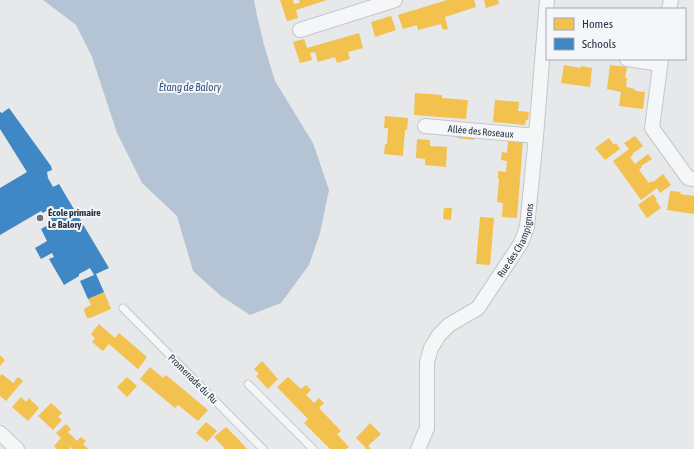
<svg xmlns="http://www.w3.org/2000/svg" width="694" height="449" viewBox="0 0 694 449" font-family="'Asap Condensed',sans-serif">
  <style>
    .water { fill: #b4c4d5 }
    .homes { fill: #f2c14e }
    .schools { fill: #3f88c5 }
    .lines { fill: none; stroke-linecap: round; stroke-linejoin: round }
    .lane-casing { stroke: #c4c6c8; stroke-width: 9 }
    .street-casing { stroke: #c4c6c8; stroke-width: 16 }
    .lane { stroke: #f5f6f7; stroke-width: 7 }
    .street { stroke: #f5f6f7; stroke-width: 14 }
    .poi-dot { fill: #6c737f; stroke: #f4f6f9; stroke-width: 1.5 }
    .labels { text-anchor: middle; dominant-baseline: central; stroke-width: 4; stroke-linejoin: round; paint-order: stroke }
    .street-label { font-size: 10px; fill: #2b3445; stroke: #f4f6f9 }
    .poi-label { font-size: 10px; font-weight: bold; fill: #2b3445; stroke: #f4f6f9; text-anchor: start }
    .water-label { font-size: 11px; font-style: italic; fill: #34527a; stroke: #f4f6f9 }
  </style>
  <rect width="100%" height="100%" fill="#e6e8ea"/>
  <path class="water" d="M43 0H254L257 16 264 45 275 81 313 143 329 190 320 233 309 265 281 303 250 315 221 296 193 271 177 216 142 183 117 133 92 57 76 25Z"/>
  <path class="homes" d="M280 0H293L294 4 300 3 299 0H327L296 10 298 18 287 21Z
    M447 0H474L476 7 445 17 448 29 443 30 441 24 418 30 417 25 403 29 398 15Z
    M484 0H498L499 4 486 8Z
    M391 16 396 30 375 37 371 22Z
    M359 33 363 48 348 52 350 59 337 63 335 57 318 62 315 52 310 53 312 60 300 63 293 42 304 39 307 48Z
    M564 65 580 68 581 66 592 68 590 87 561 83Z
    M610 65 627 67 625 78H627L626 87 635 89V91L645 92 643 109 619 106 621 92 607 89Z
    M415 93 442 95V98L468 100 466 119 414 115Z
    M495 100 519 102 518 111 529 112 528 120H526L525 125 493 122Z
    M385 116 408 118 407 130H405L403 156 384 154 385 144H387L388 128H384Z
    M457 134 475 135 474 140 457 138Z
    M635 136 643 146 632 154 633 155 630 157 635 164 648 154 652 159 641 166 642 167 639 170 649 183 652 181 653 182 663 174 671 185 660 193 657 188 641 200 613 161 629 149 624 143Z
    M609 138 614 145 616 143 620 149 605 160 595 148Z
    M417 139 430 140V146L447 147 446 167 425 165V159L416 158Z
    M508 139 523 140 517 218 502 217 503 203 497 202 499 179 498 178V171L506 172 507 161 501 160 502 152 507 153Z
    M670 191 681 192 680 194 694 196V214L667 210Z
    M653 194 657 200 656 201 661 208 647 218 638 205Z
    M444 208H452L451 220 443 219Z
    M480 217 494 218 490 265 476 264Z
    M104 292 111 309 90 318H87L84 310 85 308 91 305 88 299Z
    M99 324 115 338 119 333 147 357 138 369 109 344 103 351 92 342 95 338 91 334Z
    M0 355 5 360 0 366Z
    M262 361 278 379 268 389 256 376 259 374 254 369Z
    M150 367 163 378 166 375 208 410 198 421 178 405 175 408 140 379Z
    M2 374 13 383 18 377 23 381 6 401 0 396V376Z
    M127 377 137 386 127 397 117 387Z
    M288 377 301 389 306 385 311 390 306 395 314 403 319 398 324 403 319 408 341 431 337 434 349 447 346 449H330L304 423 308 419 277 387Z
    M21 397 26 402 29 398 39 408 28 421 12 407Z
    M51 403 62 413 58 417 62 420 53 430 38 416Z
    M206 422 217 431 207 442 196 433Z
    M370 423 381 434 368 446 371 449H365L366 448 356 438Z
    M66 424 71 429 68 432 77 441 81 437 86 441 83 444 88 449H73L71 447 69 449H57L54 446 61 438 56 433Z
    M226 427 238 439 247 449H225L214 437Z"/>
  <path class="schools" d="M9 108 51 166 52 170 47 172 48 178 53 187 59 184 109 268 96 274 104 292 88 299 80 281 94 275 90 268 79 274V276L64 285 49 259 54 257 52 253 41 259 35 248 47 241 41 229 53 222 46 211 43 213 41 211 0 235V188L27 172 0 129V112L2 113Z"/>
  <g class="lines">
    <defs>
      <path id="lane" d="M123 308 263 449
        M248 384 313 449"/>
      <g id="street">
        <path d="M669 9 671 0"/>
        <path d="M300 30 395 0"/>
        <path d="M627 59 660 64"/>
        <path d="M661 59 652 128 688 178 694 179"/>
        <path id="s1" d="M425 126 536 136"/>
        <path d="M0 433 17 449"/>
        <path id="s2" d="M418 449 427 428V362L431 348 439 335 449 325 478 308 521 243 527 227 536 136 547 0"/>
      </g>
    </defs>
    <use href="#lane" class="lane-casing"/>
    <use href="#street" class="street-casing"/>
    <use href="#lane" class="lane"/>
    <use href="#street" class="street"/>
  </g>
  <circle class="poi-dot" cx="40" cy="218" r="4"/>
  <g class="labels">
    <g class="street-label">
      <text stroke="none"><textPath href="#s1" startOffset="56">Allée des Roseaux</textPath></text>
      <text stroke="none"><textPath href="#s2" startOffset="245">Rue des Champignons</textPath></text>
      <text transform="translate(193 379) rotate(45)">Promenade du Ru</text>
    </g>
    <g class="poi-label">
      <text x="48" y="212">École primaire<tspan x="48" dy="12">Le Balory</tspan></text>
    </g>
    <g class="water-label">
      <text x="190" y="87">Étang de Balory</text>
    </g>
  </g>
  <rect x="546" y="8" width="140" height="52" fill="#f4f6f9" stroke="#a4a8b1"/>
  <rect x="554" y="18" width="20" height="12" fill="#f2c14e" stroke="#a4a8b1"/>
  <text x="582" y="28" font-size="12" fill="#2b3445">Homes</text>
  <rect x="554" y="38" width="20" height="12" fill="#3f88c5" stroke="#a4a8b1"/>
  <text x="582" y="48" font-size="12" fill="#2b3445">Schools</text>
</svg>
